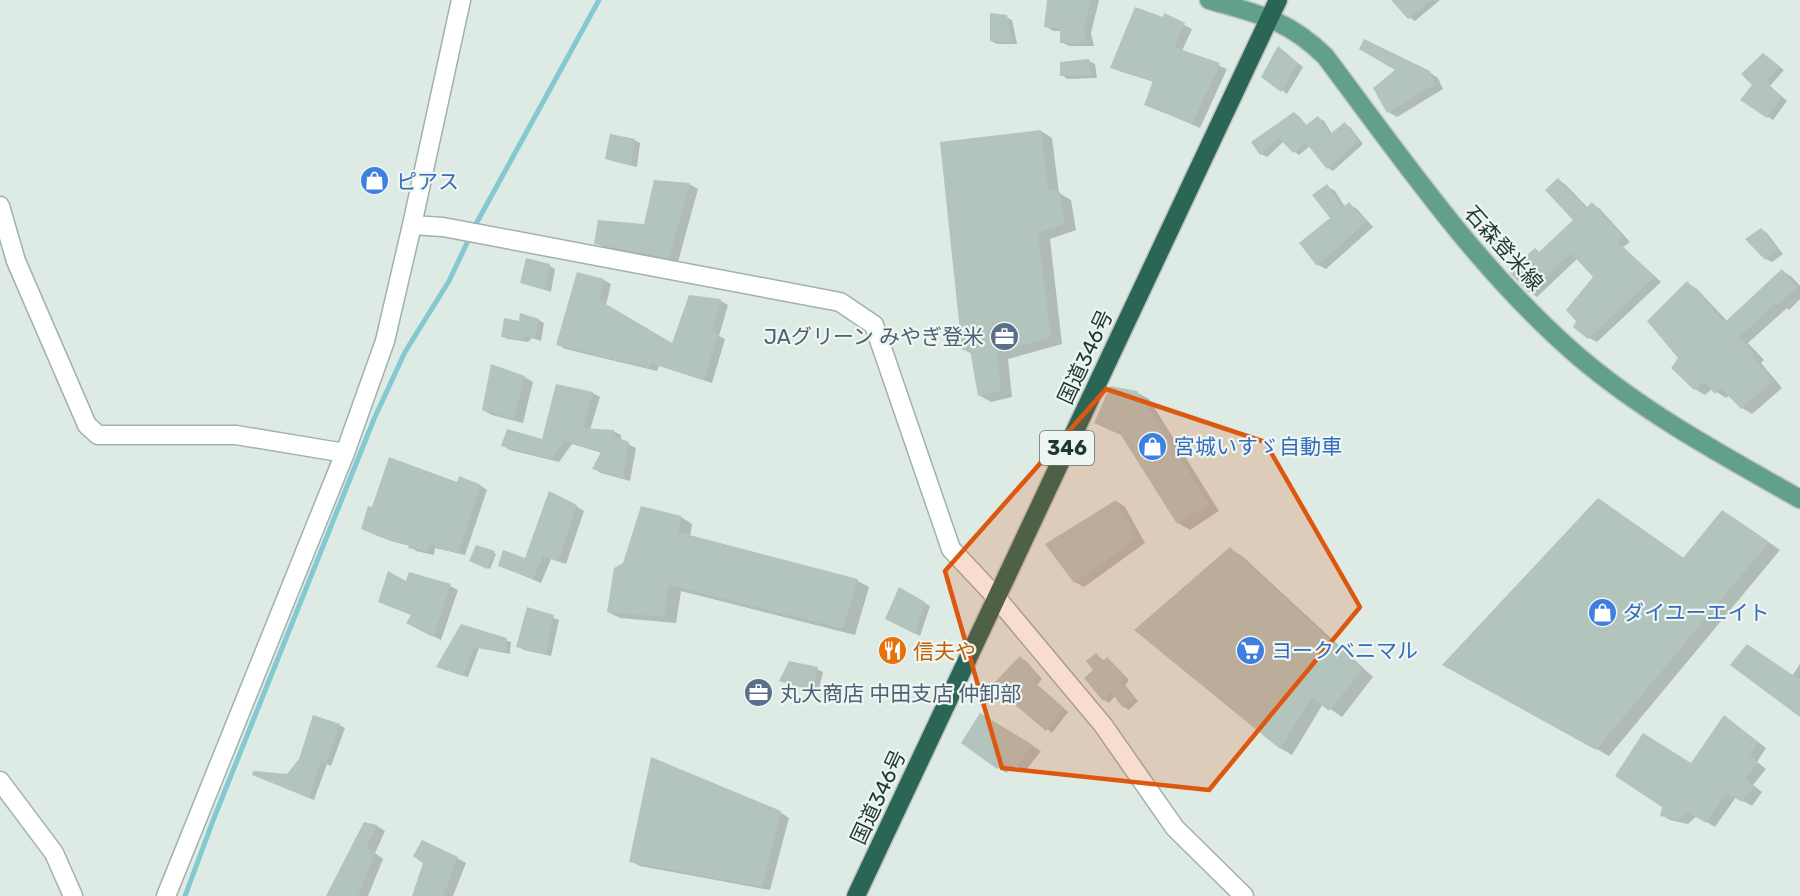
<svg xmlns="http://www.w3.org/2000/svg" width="1800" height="896" viewBox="0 0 1800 896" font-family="Rubik,'Noto Sans JP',sans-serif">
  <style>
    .shadow { fill: #0003 }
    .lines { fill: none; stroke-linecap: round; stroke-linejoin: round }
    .stream { stroke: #84c9d0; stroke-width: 5 }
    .building { fill: #b3c4bc }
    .minor-casing { stroke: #a1b1ab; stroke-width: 21 }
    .major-casing { stroke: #bcc4c1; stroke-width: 21 }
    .highway-casing { stroke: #bcc4c1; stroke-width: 21 }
    .minor { stroke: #fff; stroke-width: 18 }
    .major { stroke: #62a08c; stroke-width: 18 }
    .highway { stroke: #2b6556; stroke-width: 18 }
    .marked { fill: #de570e; fill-opacity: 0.2; stroke: #de570e; stroke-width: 4.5; stroke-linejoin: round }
    .labels { text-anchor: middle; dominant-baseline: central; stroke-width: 4.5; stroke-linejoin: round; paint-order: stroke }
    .shield { fill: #eef6f2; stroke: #5d726b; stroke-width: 1.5 }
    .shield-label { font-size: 20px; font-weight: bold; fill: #1f3931 }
    .shop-label { font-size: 21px; fill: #366cbe; stroke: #eef6f2; text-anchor: start }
    .street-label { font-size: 21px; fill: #1f3931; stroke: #eef6f2 }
    .service-label { font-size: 21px; fill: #4e5e75; stroke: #eef6f2; text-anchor: end }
    .food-label { font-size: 21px; fill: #c56008; stroke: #eef6f2; text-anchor: start }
  </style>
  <rect width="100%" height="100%" fill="#deeae4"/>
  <path class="shadow" d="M1048 0H1099L1091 33 1094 46H1069L1061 42V31H1053L1045 26Z
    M1393 0H1440L1415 21 1409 17Z
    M1165 15 1192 29 1182 51 1227 69 1200 128 1154 108V82L1119 71 1112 67 1164 19Z
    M1006 17 1012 20 1017 44H997L991 41Z
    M1279 48 1303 67 1287 94 1282 90Z
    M1769 58 1784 70 1770 86 1787 101 1773 120 1768 117 1754 85Z
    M1089 61 1095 64 1097 78 1067 79 1062 75Z
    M1429 72 1438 78 1443 89 1397 117 1388 112Z
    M1294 113 1300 117 1307 126 1318 118 1324 121 1332 134 1345 124 1350 127 1363 144 1333 171 1328 168 1310 146 1299 155 1294 151 1284 141 1267 157 1261 154Z
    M1041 131 1052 138 1059 193 1071 200 1076 230 1050 239 1062 344 1008 359 1012 397 991 402 979 395 972 354 963 349Z
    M634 140 640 143 637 167 612 161 606 158Z
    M1558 180 1566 185 1588 208 1592 204 1600 209 1630 242 1623 247 1661 282 1597 342 1589 338 1595 277 1578 258 1537 297 1530 292 1535 249 1540 253 1575 220Z
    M689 184 698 189 678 262 605 248 596 243 645 226Z
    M1327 186 1335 191 1345 207 1349 204 1357 209 1373 227 1326 269 1318 265 1301 243 1332 218Z
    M1761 229 1767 233 1783 254 1772 262 1766 259Z
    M527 260 550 266 555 269 551 292 522 282Z
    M1782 271 1792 277 1800 286V299L1789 310 1787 308 1748 343 1764 360 1761 363 1782 388 1752 414 1742 408 1730 395 1726 398 1712 389 1705 395 1695 389 1680 358 1687 283 1697 289 1727 321Z
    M578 275 604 280 611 284 606 305 673 345 690 296 721 301 728 305 719 336 725 339 712 383 659 366 657 371 565 349 558 344Z
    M539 320 544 323 541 341 532 338 528 342 508 339 502 336 520 323Z
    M524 377 533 382 523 423 492 415 483 410Z
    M557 386 593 393 600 397 590 430 613 431 621 435V441L636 448 630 481 601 473 594 469 602 453 572 444 559 462 510 450 503 446 543 441Z
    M1136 392 1149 399 1219 511 1190 530 1178 523 1124 436 1096 423Z
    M481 486 487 490 465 555 435 548 434 555 416 551 410 546 391 541 369 532Z
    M1599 499 1685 559 1734 518 1780 550 1609 756 1445 664Z
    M1116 501 1125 507 1145 543 1084 587 1075 582Z
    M576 506 584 511 566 564 551 559 541 583 500 566 526 560Z
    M681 517 692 524 690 537 858 581 869 587 855 635 681 591 676 623 620 618 608 612 625 564Z
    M1230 549 1242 556 1373 677 1342 717 1323 704 1292 755 1280 748Z
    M494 553 496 554 490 569 471 560Z
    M407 583 450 586 458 590 441 640 416 627 412 615Z
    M900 589 930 606 920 636 887 618Z
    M528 609 559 620 551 656 524 650 518 646Z
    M462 626 511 642 510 654 479 648 468 677 442 669Z
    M1096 655 1105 661 1107 659 1112 662 1129 680 1125 685 1138 701 1129 710 1124 707 1115 696 1109 703 1104 700 1095 670Z
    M1021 658 1026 661 1042 679 1037 685 1068 712 1052 733 994 685Z
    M1800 664V715L1792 676Z
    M817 669 823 672 818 693 781 680Z
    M981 715 1041 751 1025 771 1016 766 1006 773 998 767Z
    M1725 717 1766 748 1757 762 1766 769 1753 785 1762 792 1752 806 1736 797 1715 827 1697 816 1688 824 1670 820 1662 815 1691 765Z
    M339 725 345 728 331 766 327 764 314 800 260 777 288 776Z
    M780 812 789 818 770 890 640 866 631 861Z
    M365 823 377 826 385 831 375 853 383 859 368 896H328Z
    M457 858 466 863 453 896H419Z"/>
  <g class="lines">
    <path class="stream" d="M185 896 214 818 374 419 405 352 449 281 476 224 599 0"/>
  </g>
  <path class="building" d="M1047 0H1091L1084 28 1087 43H1060V28L1044 27Z
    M1391 0H1431L1408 19Z
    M1135 7 1163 17 1164 13 1185 23 1174 47 1220 63 1192 124 1144 105 1153 81 1110 68Z
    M990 13 1007 15 1012 42 990 41Z
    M1364 39 1430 71 1435 84 1387 113 1373 88 1395 70 1359 49Z
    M1278 46 1298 63 1281 92 1261 77Z
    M1763 53 1779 66 1766 82 1782 97 1767 118 1740 100 1752 85 1741 74Z
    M1089 59 1092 75 1060 76V62Z
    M1294 112 1306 125 1318 116 1330 134 1345 122 1358 141 1327 169 1306 143 1293 153 1279 138 1260 155 1251 142Z
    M1041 130 1048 189 1060 192 1064 224 1038 233 1051 337 997 353 1001 391 978 396 970 350H962L940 142Z
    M610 134 635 139 631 165 605 159Z
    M1558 178 1586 208 1592 202 1623 237 1617 242 1654 277 1588 339 1573 327 1576 321 1566 310 1593 277 1571 253 1529 293 1509 272 1535 248 1539 252 1573 220 1545 190Z
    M654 180 690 183 669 258 594 244 598 220 644 224Z
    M1327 184 1342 208 1349 202 1366 222 1317 266 1299 243 1330 218 1312 195Z
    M1761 228 1778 250 1765 260 1745 239Z
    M526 258 550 264 545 290 520 283Z
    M1782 269 1797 287 1778 305 1776 303 1739 337 1754 354 1752 356 1773 381 1741 409 1721 388 1715 394 1704 382 1694 390 1671 368 1678 358 1647 321 1687 281 1725 322Z
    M577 272 604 279 599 300 672 343 689 295 721 299 712 331 718 334 704 380 651 363 649 368 556 345Z
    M520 313 539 319 535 339 526 336 522 340 501 337 504 318 519 321Z
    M491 364 525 376 514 419 482 410Z
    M556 384 593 392 583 428 614 430V436L629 442 623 478 592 469 601 452 565 441 551 459 501 446 507 429 542 439Z
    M1110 386 1137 391 1209 504 1177 524 1121 435 1094 423Z
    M389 457 457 482 459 476 481 485 458 553 428 545 427 552 408 548 409 545 383 538 361 529 368 506 372 507Z
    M549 491 577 505 558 561 543 556 533 579 498 566 503 550 525 558Z
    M1598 498 1683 558 1722 510 1769 542 1596 750 1442 665Z
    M1116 500 1137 538 1074 583 1045 544Z
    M641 506 681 516 678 532 858 579 843 629 669 585 664 617 607 612 614 568 623 563Z
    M476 545 495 551 487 569 469 561Z
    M1230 547 1362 670 1329 711 1312 697 1280 749 1134 630Z
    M388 571 406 581 409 572 451 584 433 637 406 623 411 615 378 602Z
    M899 587 925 602 915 634 885 619Z
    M527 607 554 615 546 654 516 647Z
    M461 624 507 638 505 653 474 647 463 676 436 667Z
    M1747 644 1800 680V717L1730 665Z
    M1096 653 1103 661 1107 657 1125 676 1120 682 1134 698 1123 708 1111 692 1103 701 1084 678 1093 670 1086 661Z
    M1020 656 1037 675 1033 681 1064 708 1046 731 992 685Z
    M789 661 818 667 812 691 779 681Z
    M980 713 1033 745 1015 767 1008 760 997 769 961 743Z
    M313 715 340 724 326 764 321 762 309 798 252 775 253 771 287 774 299 759Z
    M1724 715 1758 742 1750 756 1758 763 1745 779 1754 786 1742 802 1726 793 1706 823 1687 812 1679 820 1660 816 1662 807 1615 776 1643 733 1691 763Z
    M651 757 781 811 762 887 629 862Z
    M364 822 377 825 367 847 375 853 358 896H326Z
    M422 840 458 857 443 896H412L423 863 413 856Z"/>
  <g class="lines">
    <defs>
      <path id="minor" d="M0 206 16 261 87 425 98 435H236L345 453
        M412 225 443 227 840 302 874 325 951 549 996 597 1103 725 1175 828 1244 896
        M0 781 54 853 73 896
        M166 896 345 453 385 341 412 225 461 0"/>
      <path id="major" d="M1209 0C1258 14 1287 19 1325 56 1404 161 1479 271 1579 357 1646 414 1724 456 1800 499"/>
      <path id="highway" d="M856 896 1278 0"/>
    </defs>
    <use href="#minor" class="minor-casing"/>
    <use href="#major" class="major-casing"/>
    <use href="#highway" class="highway-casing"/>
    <use href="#minor" class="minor"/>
    <use href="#major" class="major"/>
    <use href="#highway" class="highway"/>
  </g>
  <path class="marked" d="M1106 389 1265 442 1360 607 1209 790 1002 768 945 571Z"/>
  <defs>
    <symbol id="shop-disc" viewBox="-11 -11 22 22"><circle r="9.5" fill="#3f7fe0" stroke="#eef6f2"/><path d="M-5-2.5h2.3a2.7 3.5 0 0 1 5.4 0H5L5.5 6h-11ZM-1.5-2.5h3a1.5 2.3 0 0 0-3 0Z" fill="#fff"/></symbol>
    <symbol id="office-disc" viewBox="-11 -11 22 22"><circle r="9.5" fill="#5c6f8a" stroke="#eef6f2"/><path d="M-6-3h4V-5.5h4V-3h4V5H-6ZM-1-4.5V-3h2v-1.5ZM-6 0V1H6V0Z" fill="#fff"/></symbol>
    <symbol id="supermarket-disc" viewBox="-11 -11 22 22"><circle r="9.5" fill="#3f7fe0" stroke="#eef6f2"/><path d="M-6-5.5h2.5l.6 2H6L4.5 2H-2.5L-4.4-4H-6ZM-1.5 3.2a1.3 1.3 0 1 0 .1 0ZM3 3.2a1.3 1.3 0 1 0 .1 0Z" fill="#fff"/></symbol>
    <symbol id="restaurant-disc" viewBox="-11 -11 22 22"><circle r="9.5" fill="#e8710a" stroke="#eef6f2"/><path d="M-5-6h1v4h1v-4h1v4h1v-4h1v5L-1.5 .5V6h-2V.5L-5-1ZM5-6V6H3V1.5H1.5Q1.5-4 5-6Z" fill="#fff"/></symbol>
  </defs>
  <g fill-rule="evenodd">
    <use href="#shop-disc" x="358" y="164" width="33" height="33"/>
    <use href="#office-disc" x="988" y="320" width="33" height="33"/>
    <use href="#shop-disc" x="1136" y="430" width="33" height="33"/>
    <use href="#shop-disc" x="1586" y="596" width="33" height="33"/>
    <use href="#supermarket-disc" x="1234" y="634" width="33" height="33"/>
    <use href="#restaurant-disc" x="876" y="634" width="33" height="33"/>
    <use href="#office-disc" x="742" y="676" width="33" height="33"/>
  </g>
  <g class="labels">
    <rect class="shield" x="1040" y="431" width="54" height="34" rx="4.5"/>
    <g class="shield-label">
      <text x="1067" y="448">346</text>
    </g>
    <g class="shop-label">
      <text x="396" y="181">ピアス</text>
      <text x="1174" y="446">宮城いすゞ自動車</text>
      <text x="1623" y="612">ダイユーエイト</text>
      <text x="1271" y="650">ヨークベニマル</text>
    </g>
    <g class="street-label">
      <text transform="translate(1504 248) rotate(48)">石森登米線</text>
      <text transform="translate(1085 357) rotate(-65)">国道346号</text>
      <text transform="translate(878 797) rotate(-65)">国道346号</text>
    </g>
    <g class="service-label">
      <text x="984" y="336">JAグリーン みやぎ登米</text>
      <text x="780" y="693" text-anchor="start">丸大商店 中田支店 仲卸部</text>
    </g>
    <g class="food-label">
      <text x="913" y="651">信夫や</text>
    </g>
  </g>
</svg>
